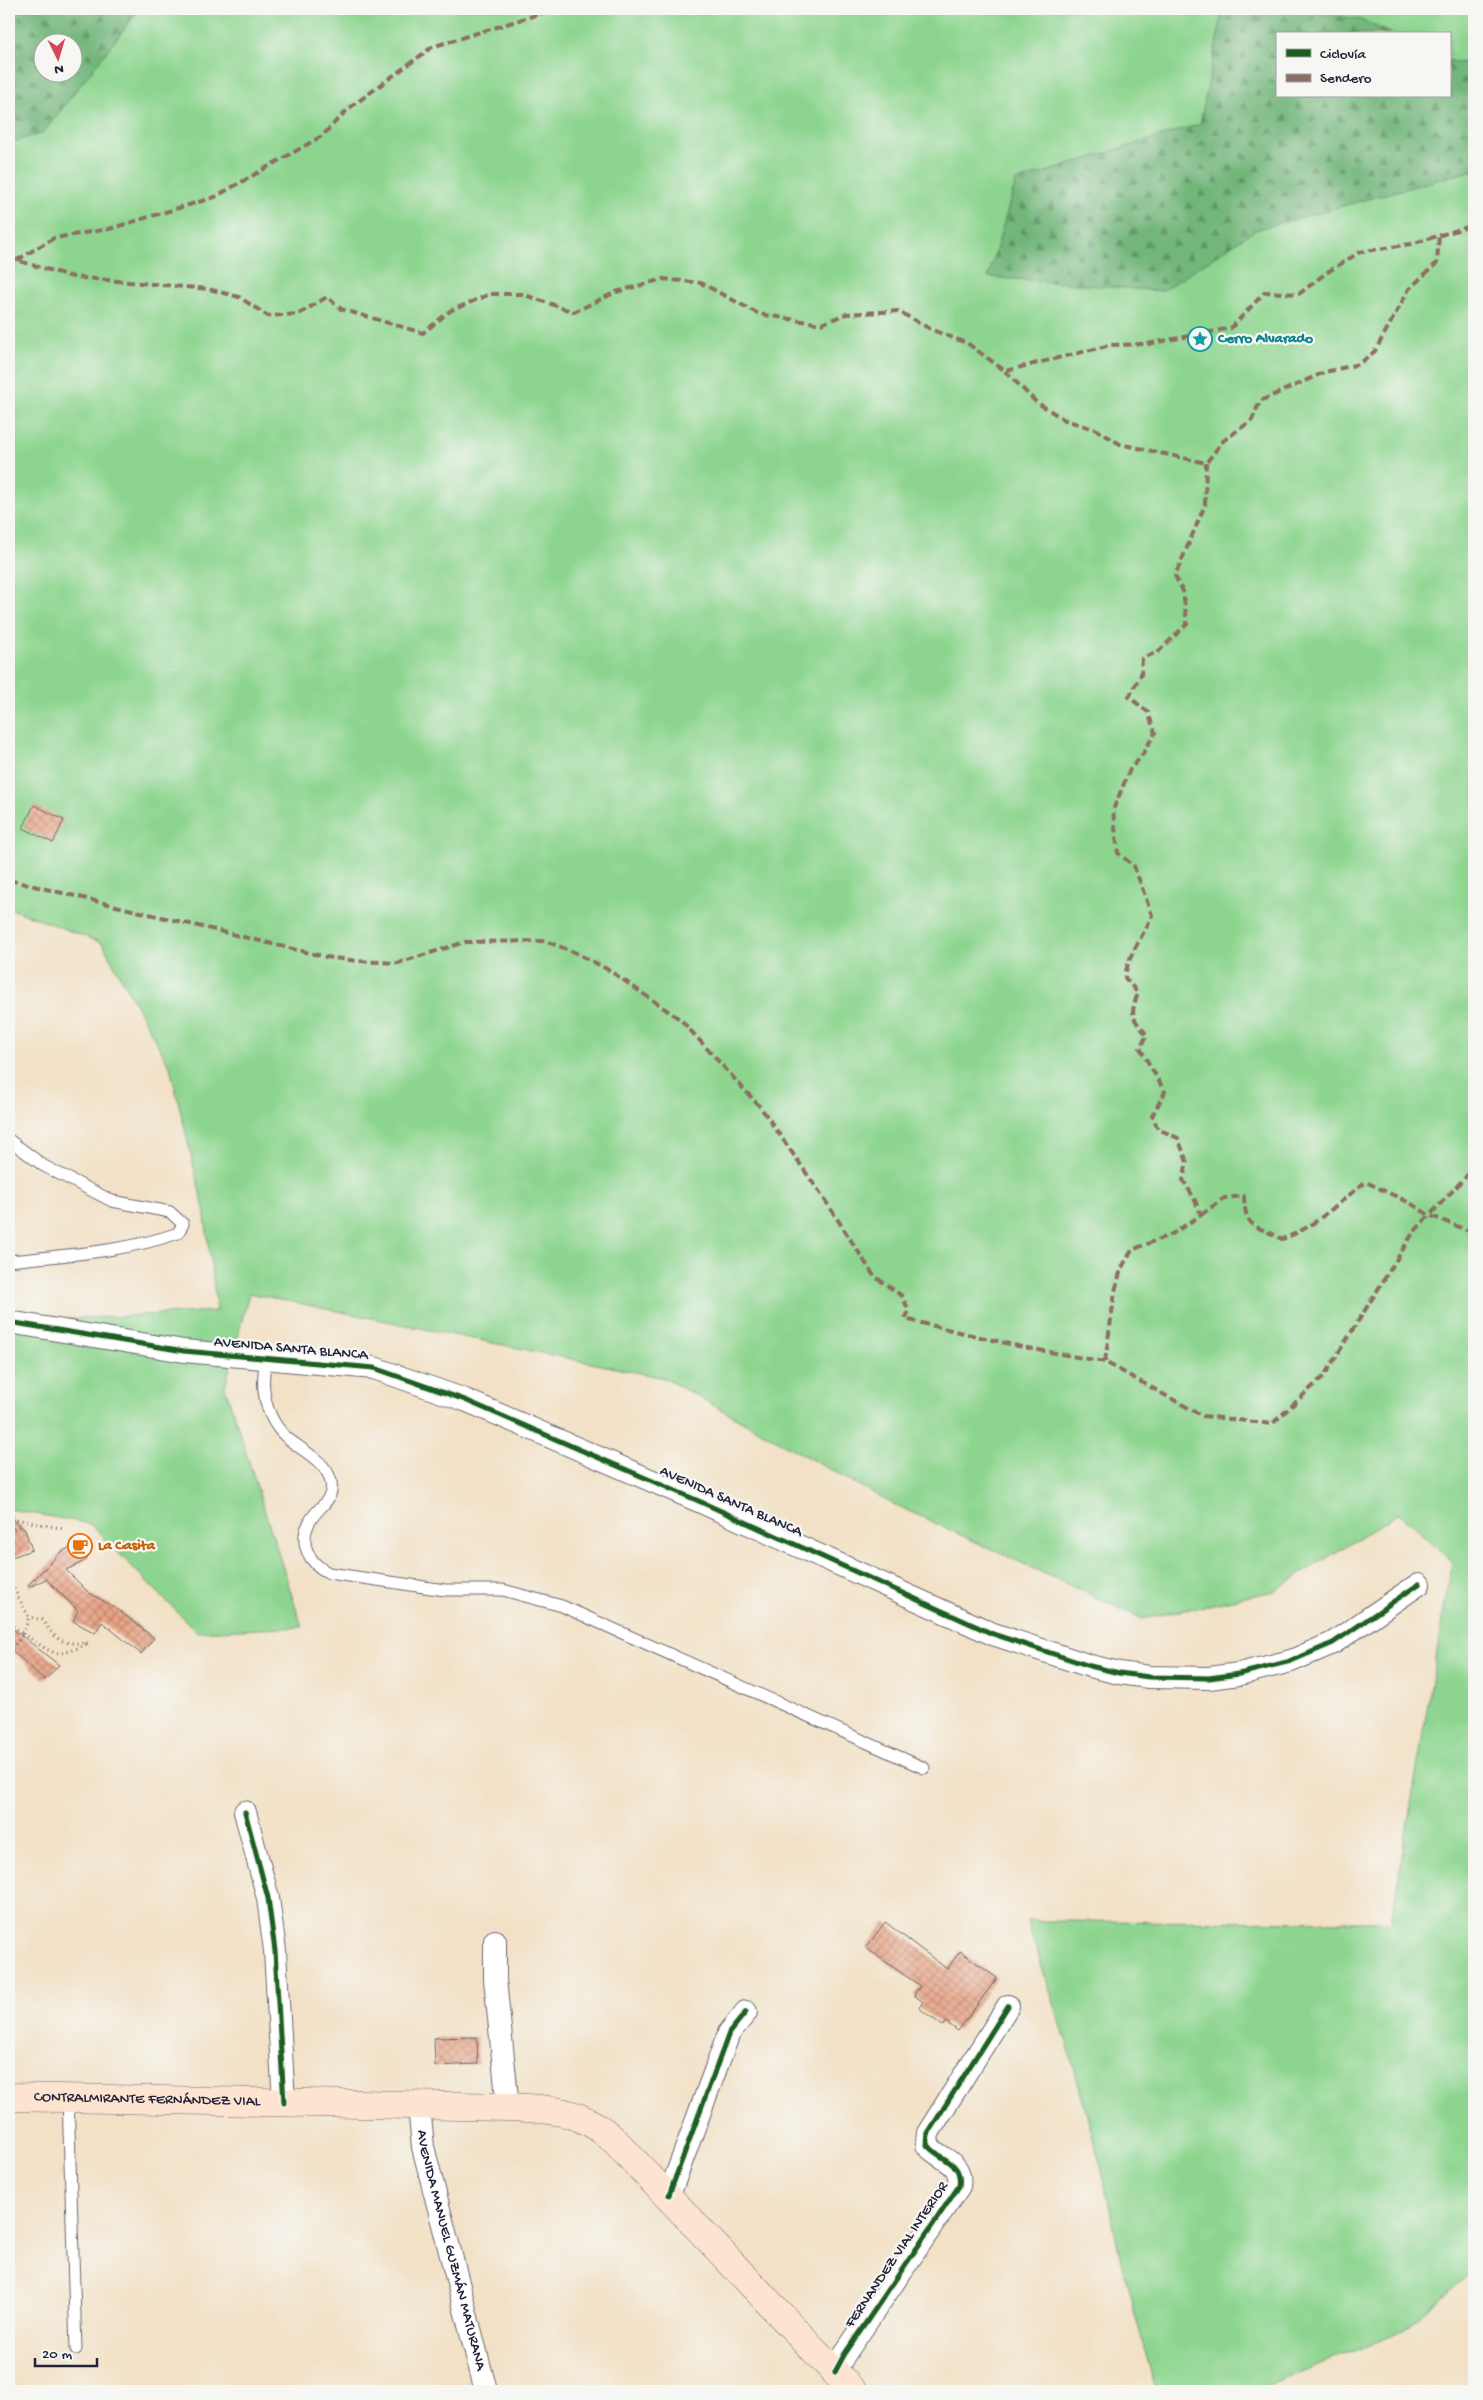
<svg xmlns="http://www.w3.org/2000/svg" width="1483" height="2400" viewBox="0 0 1483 2400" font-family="'Gochi Hand',sans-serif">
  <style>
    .grass { fill: #8dd58f; stroke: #587c65; fill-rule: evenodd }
    .forest { fill: url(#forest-firs); stroke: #4a6c5a; fill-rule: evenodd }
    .building { fill: url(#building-cross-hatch) }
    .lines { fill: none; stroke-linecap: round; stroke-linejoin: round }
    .lane-casing { stroke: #6b656c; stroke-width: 13 }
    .street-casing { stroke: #6b656c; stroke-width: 24 }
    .secondary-casing { stroke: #6b656c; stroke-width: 29 }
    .path { stroke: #6b656c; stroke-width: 3; stroke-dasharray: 1 4; stroke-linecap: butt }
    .lane { stroke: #fff; stroke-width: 11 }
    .street { stroke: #fff; stroke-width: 22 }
    .secondary { stroke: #fde4d1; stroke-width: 28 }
    .quiet { stroke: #8d6e63; stroke-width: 4; stroke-dasharray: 8 4; stroke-linecap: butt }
    .cycleway-casing { stroke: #f6f6f2; stroke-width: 8 }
    .cycleway { stroke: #1b5e20; stroke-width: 5 }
    .labels { text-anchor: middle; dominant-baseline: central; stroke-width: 4.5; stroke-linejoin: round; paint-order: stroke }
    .culture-label { font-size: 15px; font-weight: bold; fill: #0d838f; stroke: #f6f6f2; text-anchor: start }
    .street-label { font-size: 15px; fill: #22223b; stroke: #f6f6f2 }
    .food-label { font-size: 15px; font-weight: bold; fill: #c56008; stroke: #f6f6f2; text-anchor: start }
  </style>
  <defs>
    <pattern id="forest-firs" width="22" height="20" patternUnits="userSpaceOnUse" patternTransform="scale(1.25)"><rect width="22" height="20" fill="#72b67a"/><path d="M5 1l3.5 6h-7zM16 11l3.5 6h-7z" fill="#5d9465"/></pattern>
    <pattern id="building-cross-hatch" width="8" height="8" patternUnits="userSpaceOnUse" patternTransform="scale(1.25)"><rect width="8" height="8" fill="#e9a587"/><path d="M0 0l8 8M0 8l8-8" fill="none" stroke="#bc8670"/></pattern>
  </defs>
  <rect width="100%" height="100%" fill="#f6f6f2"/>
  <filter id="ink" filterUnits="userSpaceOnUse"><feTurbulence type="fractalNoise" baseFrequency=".02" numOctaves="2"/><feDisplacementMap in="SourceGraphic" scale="10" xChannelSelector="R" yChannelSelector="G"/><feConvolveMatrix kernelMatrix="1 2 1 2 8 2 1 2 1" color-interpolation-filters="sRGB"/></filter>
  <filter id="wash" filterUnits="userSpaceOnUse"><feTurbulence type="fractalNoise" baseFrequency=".0096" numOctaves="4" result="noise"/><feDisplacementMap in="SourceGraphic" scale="20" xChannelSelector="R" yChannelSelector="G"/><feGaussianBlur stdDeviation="1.12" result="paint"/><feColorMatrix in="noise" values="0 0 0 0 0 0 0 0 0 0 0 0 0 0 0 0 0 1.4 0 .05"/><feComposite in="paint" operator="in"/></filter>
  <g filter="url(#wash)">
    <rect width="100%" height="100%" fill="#f2e1c6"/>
    <path class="grass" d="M9 9H1474V2272L1470 2273 1402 2331 1254 2391H1156L1123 2270 1101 2167 1068 2046 1027 1921 1391 1922 1452 1562 1399 1513 1274 1591 1143 1619 887 1501 664 1378 249 1293 225 1387 302 1627 197 1632 90 1524 9 1509V1322L217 1311 204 1209 170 1067 102 943 9 908ZM1277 34H1449V96H1277ZM42 42H72V72H42Z"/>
    <path class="forest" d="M9 9H137L138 11 43 133 9 143ZM42 42H72V72H42Z
      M1223 9H1289L1359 19 1392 34H1277V96H1449V60L1458 63 1474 59V170L1255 230 1162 291 988 277 1016 181 1200 124Z"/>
    <g id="blocks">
      <path class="building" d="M34 805 64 820 53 843 23 828Z
        M9 1517 25 1530 32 1550 9 1558Z
        M79 1543 87 1560 66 1570 89 1593 116 1608 154 1638 141 1654 102 1622 95 1633 73 1621 78 1611 46 1579 29 1587 28 1585 61 1552Z
        M9 1626 59 1665 45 1680 9 1648Z
        M885 1922 947 1969 960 1951 997 1978 958 2031 946 2022 943 2026 919 2008 923 2002 914 1995 920 1986 866 1948Z
        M477 2037 478 2064 435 2066 434 2038Z"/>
    </g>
  </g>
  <g filter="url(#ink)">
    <use href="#blocks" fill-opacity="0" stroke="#6b656c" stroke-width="1"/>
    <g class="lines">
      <defs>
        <path id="lane" d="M9 1140 44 1166 112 1201 170 1212 183 1224 178 1233C125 1252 65 1255 9 1261
          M266 1360C259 1392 267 1425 295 1444 307 1453 325 1463 330 1478 337 1501 317 1506 309 1523 298 1544 310 1564 329 1573L445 1590H503L562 1606 924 1768
          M68 2098 76 2349"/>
        <g id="street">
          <path d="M9 1322 184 1351 374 1368 465 1400 701 1502 993 1634 1090 1666 1119 1673 1149 1677 1209 1678 1239 1674 1291 1661 1333 1643 1419 1584"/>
          <path d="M245 1812 268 1898 275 1951 284 2103"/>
          <path d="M495 1941V1979L508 2107"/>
          <path id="s1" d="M419 2106 423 2147 486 2391"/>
          <path d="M669 2195 729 2033 746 2012"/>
          <path d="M835 2372 844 2355 959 2186C963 2161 941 2161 927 2145L928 2133 1008 2006"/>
        </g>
        <g id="secondary">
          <path id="s2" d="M9 2097 508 2107C551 2109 582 2110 615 2141L853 2391"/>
        </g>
      </defs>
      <use href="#lane" class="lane-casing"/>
      <use href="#street" class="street-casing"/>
      <use href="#secondary" class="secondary-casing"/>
      <path class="path" d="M9 1513 16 1519 64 1529
        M9 1531 21 1526 17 1520
        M9 1580 29 1617 43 1620C57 1643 63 1644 89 1643 52 1660 56 1654 23 1634L29 1617
        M9 1623 23 1634 9 1653"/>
      <use href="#lane" class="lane"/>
      <use href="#street" class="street"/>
      <use href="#secondary" class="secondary"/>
      <path class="quiet" d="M9 258 73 277 208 289 239 297 268 316 299 314 327 297 341 309 423 333 450 311 490 294H522L574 312 616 292 663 279 701 283 759 314 821 324 846 314 898 311 932 330 967 343 1005 371 1111 345 1147 344 1231 328 1265 292 1299 294 1326 273 1360 252 1411 244 1474 225
        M17 260 54 238 109 229 215 197 322 136 348 109 432 47 555 9
        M1005 371 1036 402 1065 420 1097 430 1120 444 1206 463 1223 441 1252 420 1260 401 1325 372 1359 364 1375 351 1409 289 1437 263 1439 235
        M9 880 326 957 357 961 398 963 465 942 545 941 574 952 609 970 681 1020 761 1108 823 1197 874 1276 902 1296 909 1311 905 1319 1022 1347 1105 1362 1203 1416 1272 1424 1324 1376 1413 1233 1474 1168
        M1201 1215 1224 1198 1244 1196C1245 1231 1256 1224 1282 1239 1315 1228 1338 1202 1366 1182L1410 1203 1429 1215 1474 1233
        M1105 1362 1115 1291 1121 1269 1132 1250 1172 1234 1201 1215 1194 1198 1183 1180 1187 1162 1178 1138 1158 1129 1152 1116 1165 1092 1140 1048 1147 1035C1131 1017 1130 1015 1138 993L1125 978C1127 955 1144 936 1152 915L1134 866 1118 853 1113 810 1130 769 1141 757 1155 733 1148 712 1129 697 1141 675 1142 658 1158 652 1187 624 1183 591 1175 576 1205 505 1206 463"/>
      <defs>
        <path id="cycleway" d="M9 1322 184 1351 374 1368 465 1400 701 1502 993 1634 1090 1666 1119 1673 1149 1677 1209 1678 1239 1674 1291 1661 1333 1643 1419 1584
          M245 1812 268 1898 275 1951 284 2103
          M669 2195 729 2033 746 2012
          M835 2372 844 2355 959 2186C963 2161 941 2161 927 2145L928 2133 1008 2006"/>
      </defs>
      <use href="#cycleway" class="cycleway-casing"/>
      <use href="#cycleway" class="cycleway"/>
    </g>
  </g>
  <defs>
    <symbol id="sight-ring" viewBox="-11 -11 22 22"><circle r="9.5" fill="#f6f6f2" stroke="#0f9aa8" stroke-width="1.5"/><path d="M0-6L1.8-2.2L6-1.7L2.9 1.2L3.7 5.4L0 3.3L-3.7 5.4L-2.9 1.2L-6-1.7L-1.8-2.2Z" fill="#0f9aa8"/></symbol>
    <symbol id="cafe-ring" viewBox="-11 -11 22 22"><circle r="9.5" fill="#f6f6f2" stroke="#e8710a" stroke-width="1.5"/><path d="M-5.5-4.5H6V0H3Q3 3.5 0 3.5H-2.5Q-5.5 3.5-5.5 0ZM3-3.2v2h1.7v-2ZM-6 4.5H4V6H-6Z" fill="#e8710a"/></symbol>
  </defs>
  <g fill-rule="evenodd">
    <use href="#sight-ring" x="1186" y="325" width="28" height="28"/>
    <use href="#cafe-ring" x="66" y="1532" width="28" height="28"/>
  </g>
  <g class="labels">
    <g class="culture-label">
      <text x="1218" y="339">Cerro Alvarado</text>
    </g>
    <g class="street-label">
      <text transform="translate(291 1349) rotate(5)">AVENIDA SANTA BLANCA</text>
      <text transform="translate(731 1502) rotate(24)">AVENIDA SANTA BLANCA</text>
      <text stroke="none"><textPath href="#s2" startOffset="138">CONTRALMIRANTE FERNÁNDEZ VIAL</textPath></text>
      <text stroke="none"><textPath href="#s1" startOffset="148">AVENIDA MANUEL GUZMÁN MATURANA</textPath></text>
      <text transform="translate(897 2255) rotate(-56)">FERNANDEZ VIAL INTERIOR</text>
    </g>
    <g class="food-label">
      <text x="98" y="1546">La Casita</text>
    </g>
  </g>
  <rect width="1483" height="2400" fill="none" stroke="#f6f6f2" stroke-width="30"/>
  <rect x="1276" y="32" width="175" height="65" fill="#f6f6f2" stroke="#a1a1a9"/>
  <rect x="1286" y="49" width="25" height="8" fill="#1b5e20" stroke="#a1a1a9"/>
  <text x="1320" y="58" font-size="15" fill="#22223b">Ciclovía</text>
  <rect x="1286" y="74" width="25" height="8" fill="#8d6e63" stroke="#a1a1a9"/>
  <text x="1320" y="82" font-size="15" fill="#22223b">Sendero</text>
  <g transform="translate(58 58) rotate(175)"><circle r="24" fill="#f6f6f2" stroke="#a1a1a9"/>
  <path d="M0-4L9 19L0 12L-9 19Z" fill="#d1495b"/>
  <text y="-8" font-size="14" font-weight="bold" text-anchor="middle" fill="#22223b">N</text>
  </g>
  <path d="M35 2358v8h62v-8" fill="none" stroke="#22223b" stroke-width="2.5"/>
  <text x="42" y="2358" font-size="15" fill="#22223b" stroke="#f6f6f2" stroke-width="4" paint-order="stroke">20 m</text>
</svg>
